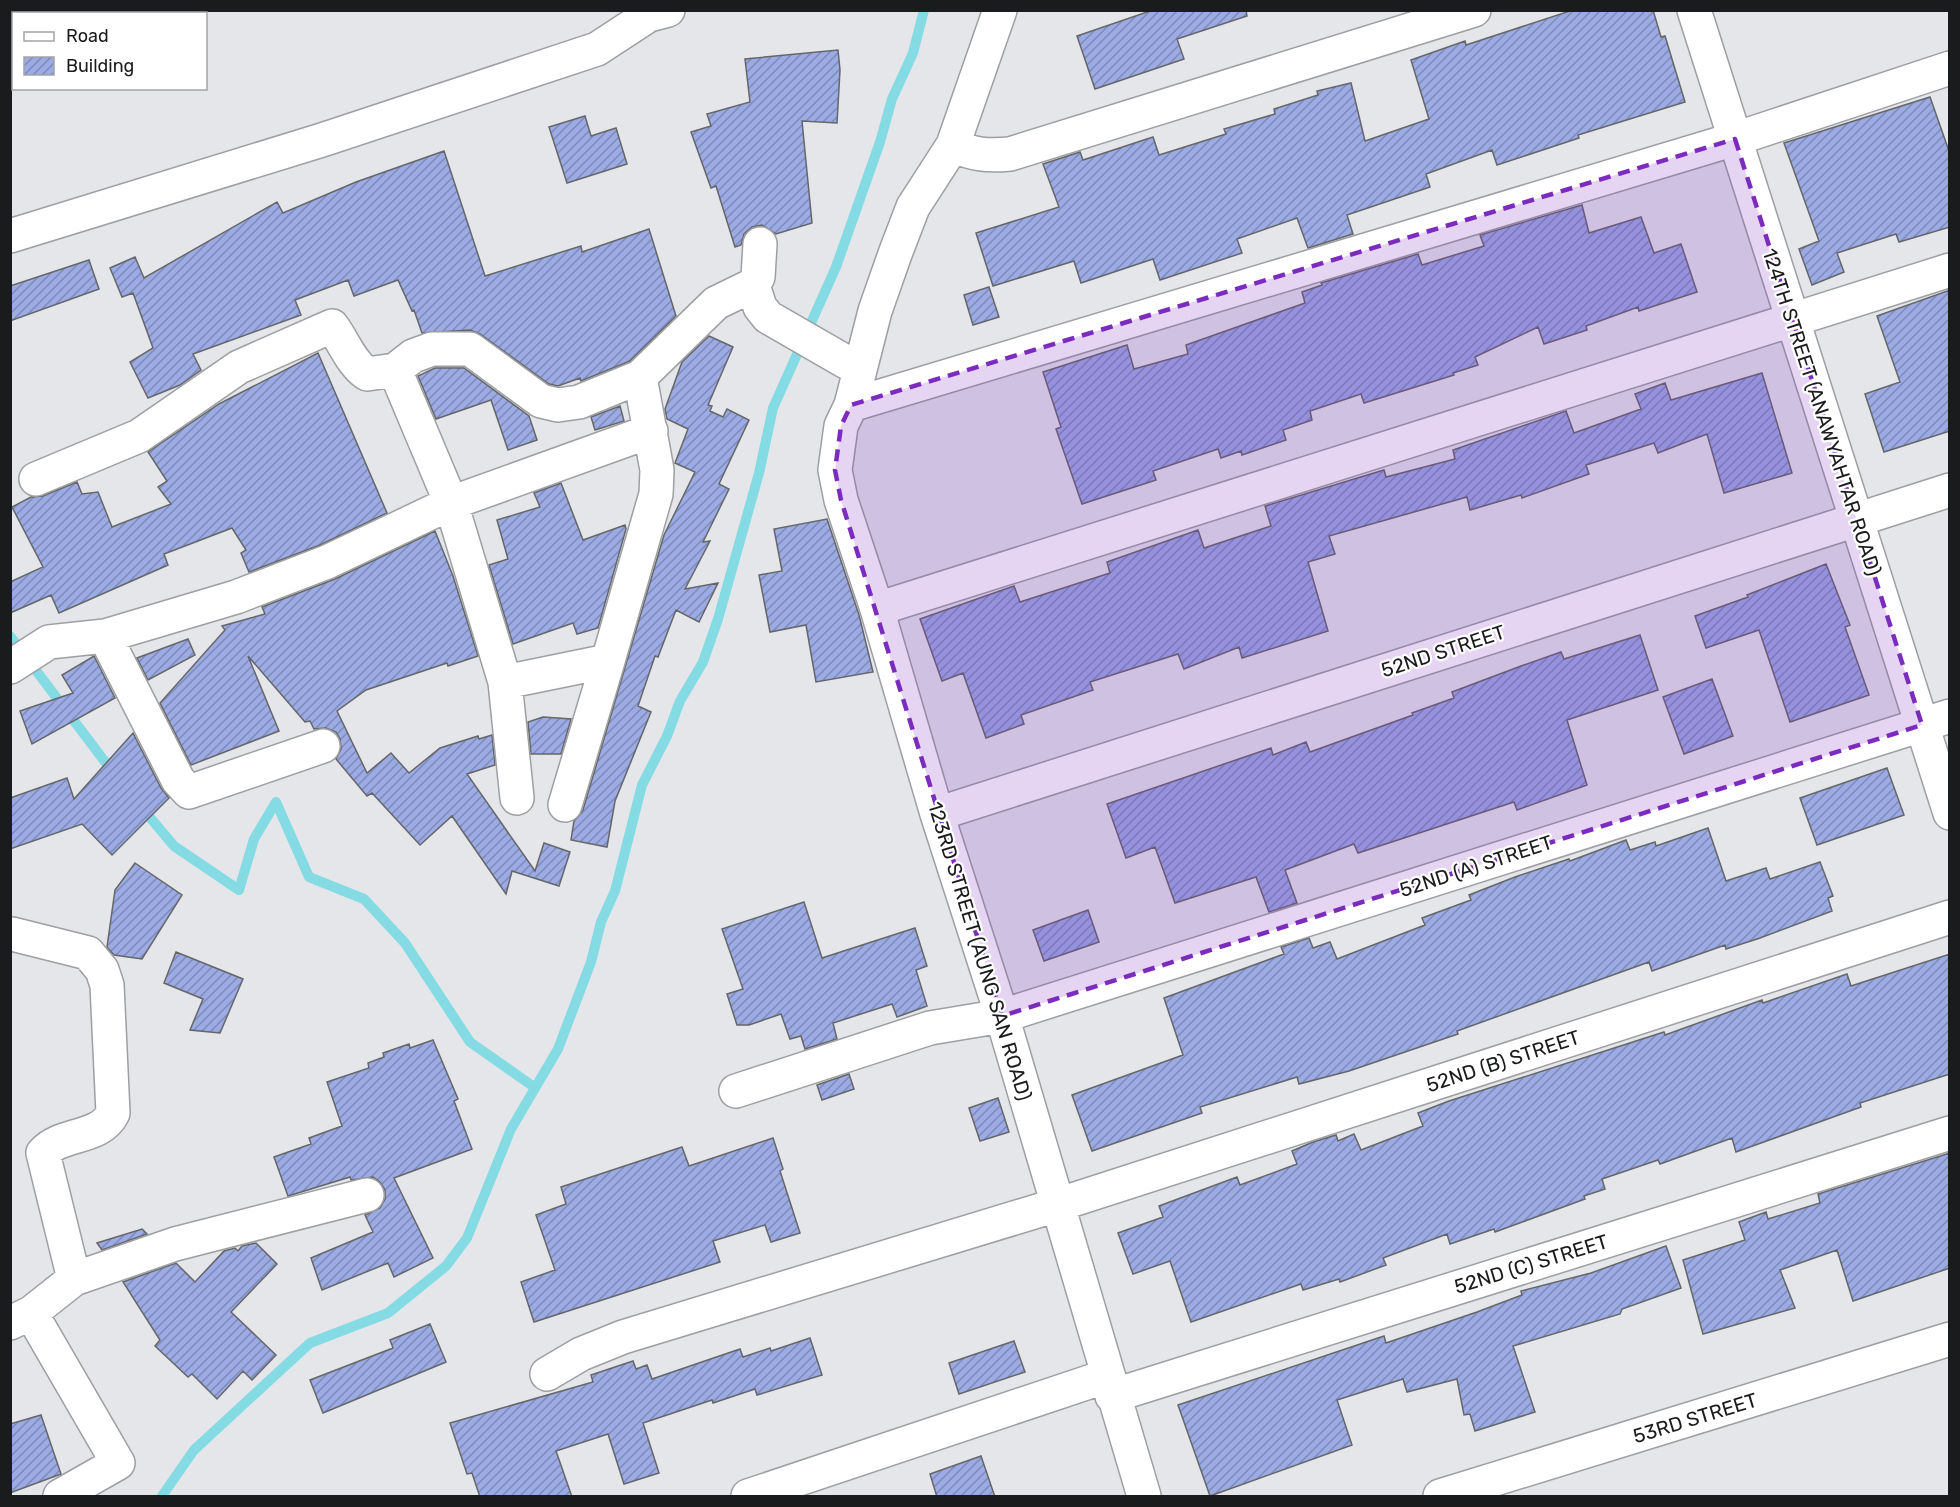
<svg xmlns="http://www.w3.org/2000/svg" width="1960" height="1507" viewBox="0 0 1960 1507" font-family="Rubik,sans-serif">
  <style>
    .lines { fill: none; stroke-linecap: round; stroke-linejoin: round }
    .stream { stroke: #84dbe3; stroke-width: 10 }
    .building { fill: url(#building-hatch); stroke: #656669; stroke-width: 1.5 }
    .street-casing { stroke: #9d9fa2; stroke-width: 36 }
    .secondary-casing { stroke: #9d9fa2; stroke-width: 36 }
    .street { stroke: #fff; stroke-width: 33 }
    .secondary { stroke: #fff; stroke-width: 33 }
    .marked { fill: #7b2cbf; fill-opacity: 0.2; stroke: #7b2cbf; stroke-width: 4.5; stroke-dasharray: 12 8; stroke-linejoin: round }
    .labels { text-anchor: middle; dominant-baseline: central; stroke-width: 4.5; stroke-linejoin: round; paint-order: stroke }
    .street-label { font-size: 20px; fill: #1a1b1c; stroke: #fff }
  </style>
  <defs>
    <pattern id="building-hatch" width="6" height="6" patternUnits="userSpaceOnUse" patternTransform="scale(1.5)"><rect width="6" height="6" fill="#9cabe4"/><path d="M-1 1l2-2M0 6l6-6M5 7l2-2" fill="none" stroke="#7e8ab8"/></pattern>
  </defs>
  <rect width="100%" height="100%" fill="#e4e6ea"/>
  <g class="lines">
    <path class="stream" d="M10 636 115 775
      M142 808 174 846 239 890 254 839 276 802 309 877 364 899 405 943 470 1042 534 1087
      M162 1496 194 1450 310 1343 388 1313 446 1266 467 1238 511 1129 558 1049 591 962 601 922 615 891 642 785 667 736 680 701 703 662 718 619 759 473 773 408 836 267 880 142 892 99 913 53 924 10"/>
  </g>
  <path class="building" d="M1153 10H1246L1247 16 1177 39 1184 59 1095 89 1077 36Z
    M1573 10H1653L1661 37 1665 36 1685 102 1578 135 1579 138 1497 165 1492 150 1426 174 1430 187 1347 215 1353 234 1308 248 1297 218 1237 239 1242 253 1160 280 1153 259 1081 283 1074 261 993 286 976 233 1059 207 1043 164 1080 152 1083 160 1153 137 1159 155 1226 134 1224 129 1275 114 1274 109 1318 95 1317 91 1351 83 1365 141 1429 119 1411 60 1465 41 1466 45Z
    M838 50 840 70 837 123 802 121 812 223 776 234 762 225 752 227 744 234 741 245 735 247 716 186 711 188 691 132 711 126 707 114 750 102 745 59Z
    M1930 97 1950 154V227L1899 242 1896 234 1837 253 1844 272 1812 285 1799 249 1819 241 1784 143Z
    M585 116 591 136 616 128 627 164 567 183 549 127Z
    M444 151 485 276 581 246 582 252 649 229 676 316 630 361 581 381 580 378 558 386 549 384 480 334 470 330 422 333 414 310 412 311 398 280 354 296 348 280 295 300 301 315 193 354 201 370 180 385 148 398 130 362 153 348 133 293 122 297 110 268 135 257 144 278 277 202 283 213 356 182Z
    M1582 205 1589 233 1641 217 1654 253 1681 244 1697 292 1639 311 1638 307 1586 326 1587 330 1544 344 1538 327 1475 357 1478 365 1453 373 1454 375 1364 403 1361 394 1310 411 1312 420 1283 430 1286 440 1242 455 1241 451 1221 458 1218 449 1153 471 1156 480 1082 504 1056 429 1061 427 1043 372 1127 345 1134 369 1188 354 1186 345 1305 303 1302 292 1322 285 1321 283 1418 254 1422 265 1484 246 1480 235Z
    M89 260 99 289 10 321V286Z
    M989 287 999 317 973 325 964 295Z
    M1950 290V431L1884 452 1865 394 1900 382 1877 316Z
    M709 336 733 347 708 405 712 406 710 411 723 417 727 409 749 420 719 484 729 489 703 542 710 541 685 589 718 583 699 622 676 610 658 657 655 656 638 706 651 712 615 801 607 847 571 840 574 821 583 810 664 535 695 472 675 463 688 429 667 419 665 409 682 362Z
    M318 353 387 513 320 545 249 572 241 553 246 550 232 528 164 554 168 565 59 613 51 595 10 613V582L43 567 12 507 31 497 43 496 77 482 82 494 98 492 112 527 171 504 158 487 167 481 148 452 219 404Z
    M435 368H464L529 416 537 440 508 450 491 400 436 419 418 376Z
    M1762 373 1792 473 1724 493 1707 434 1658 453 1654 443 1586 465 1589 474 1522 498 1521 495 1470 510 1467 497 1329 536 1335 554 1308 562 1328 631 1242 658 1239 647 1184 669 1178 654 1090 682 1093 690 1021 715 1024 724 986 738 963 673 942 681 920 619 1014 586 1020 602 1110 573 1107 562 1198 530 1204 548 1271 526 1265 506 1384 470 1386 477 1455 459 1453 450 1566 411 1574 433 1641 409 1635 394 1665 383 1671 400Z
    M620 406 624 421 595 430 591 417Z
    M561 483 583 540 625 525 626 529 598 628 577 634 573 623 513 644 489 565 508 559 497 520 540 507 534 493Z
    M827 519 859 615 873 672 816 682 806 625 770 632 759 575 782 571 774 529Z
    M435 531 453 576 478 656 448 666 447 663 366 690 337 711 367 773 391 753 409 773 440 748 478 736 479 739 492 735 495 765 467 774 535 871 544 843 570 852 559 886 512 871 506 894 452 816 420 845 372 793 367 796 336 759 341 749 340 739 336 732 326 728 314 729 310 721 305 722 248 656 279 731 191 765 160 703 225 630 222 626 265 614 262 607 335 579Z
    M1826 564 1850 625 1845 627 1869 695 1790 722 1759 630 1706 648 1695 616 1748 597 1747 595Z
    M1640 635 1658 690 1567 720 1587 785 1517 810 1514 802 1358 853 1354 844 1285 870 1297 903 1269 912 1256 877 1175 903 1155 847 1126 858 1107 804 1271 748 1273 755 1306 742 1310 752 1413 715 1412 713 1454 698 1452 692 1521 666 1561 652 1564 659Z
    M188 639 195 655 148 680 137 658Z
    M94 656 115 698 32 744 20 711 73 693 62 675Z
    M1712 679 1733 736 1684 754 1663 697Z
    M543 717 571 719 561 754H531L528 722Z
    M133 733 161 788 169 798 112 855 82 824 10 849V798L67 778 74 799Z
    M1887 768 1904 815 1817 845 1800 798Z
    M1708 828 1726 881 1766 868 1770 879 1820 862 1833 896 1828 898 1832 911 1760 938 1726 949 1725 945 1652 971 1649 962 1457 1031 1458 1034 1349 1071 1299 1084 1297 1077 1200 1107 1202 1113 1092 1151 1072 1095 1183 1055 1164 998 1284 954 1281 947 1309 938 1313 948 1330 942 1337 959 1425 925 1422 918 1471 900 1469 895 1515 877 1569 859 1570 861 1626 840 1630 850 1655 842 1656 846Z
    M135 863 182 895 142 959 114 955 107 947 115 890Z
    M804 902 822 958 915 928 927 966 916 970 927 1006 897 1017 892 1004 833 1023 837 1039 805 1049 801 1036 790 1039 781 1014 749 1025H737L727 994 743 989 722 929Z
    M1088 910 1099 942 1044 961 1033 930Z
    M176 952 243 979 220 1033 190 1030 203 999 164 983Z
    M1950 954V1074L1860 1103 1861 1107 1736 1152 1732 1138 1660 1164 1658 1160 1602 1179 1605 1189 1584 1196 1585 1199 1495 1232 1494 1229 1450 1244 1447 1234 1383 1258 1386 1265 1340 1282 1339 1279 1303 1290 1301 1284 1191 1322 1170 1261 1133 1274 1118 1233 1163 1217 1159 1206 1237 1177 1240 1185 1297 1164 1292 1151 1313 1142 1336 1135 1338 1141 1354 1134 1361 1150 1423 1126 1418 1113 1449 1101 1664 1032 1665 1035 1762 1000 1763 1003 1847 974 1851 986Z
    M433 1040 458 1099 454 1101 472 1149 394 1178 433 1258 394 1277 388 1263 322 1290 311 1258 373 1232 365 1215 380 1208 385 1199V1190L380 1182 373 1177 351 1180 350 1177 288 1196 274 1157 311 1144 309 1138 342 1126 327 1082 369 1068 368 1063 384 1057 383 1053 409 1044 410 1048Z
    M849 1074 854 1089 822 1100 817 1085Z
    M998 1098 1009 1132 980 1141 969 1108Z
    M773 1138 783 1169 780 1171 800 1233 771 1242 765 1225 713 1241 720 1262 534 1322 521 1282 555 1270 536 1215 566 1204 561 1187 682 1147 689 1166Z
    M1950 1153V1268L1853 1301 1837 1250 1780 1270 1795 1308 1703 1334 1683 1260 1745 1240 1739 1222 1766 1212 1768 1219 1820 1203 1818 1194Z
    M142 1229 147 1234 102 1250 97 1243Z
    M256 1243 277 1264 231 1312 276 1355 252 1380 243 1371 217 1399 192 1374 188 1377 155 1346 160 1340 123 1282 176 1263 195 1282 224 1251 235 1248 238 1251 242 1246Z
    M1666 1246 1681 1288 1622 1309 1620 1314 1513 1346 1535 1412 1475 1431 1470 1414 1464 1415 1457 1379 1407 1392 1403 1379 1337 1400 1352 1445 1210 1496 1178 1405 1384 1336 1386 1343 1477 1312 1522 1295 1521 1291 1591 1273Z
    M430 1324 446 1362 323 1413 310 1380 393 1348 390 1340Z
    M810 1338 822 1375 757 1395 755 1389 713 1403 712 1400 643 1423 659 1473 624 1484 608 1434 556 1451 572 1497H480L472 1473 467 1474 450 1423 593 1382 591 1375 633 1361 636 1369 647 1365 652 1379 740 1349 743 1357 770 1348 771 1351Z
    M1014 1341 1025 1372 959 1394 949 1363Z
    M41 1415 61 1474 10 1493V1424Z
    M981 1456 995 1497H937L930 1474Z"/>
  <g class="lines">
    <defs>
      <path id="street" d="M1000 10 953 145 913 207 895 254 875 311 851 405 841 426 835 470 841 500 877 609 937 814 1002 1016 1144 1496
        M10 13 17 10
        M953 145C973 155 988 156 1010 154L1474 10
        M10 236 322 140 597 49 649 15 668 10
        M760 244 758 277 753 285 760 307 768 317 846 362 860 367
        M395 370 451 503 505 682 517 798
        M851 405 1735 139 1950 68
        M36 479 139 436 239 367 332 326C344 342 351 363 367 374L395 370 413 356 432 349H470L541 401 558 405 579 402 640 377 716 303 753 285
        M877 609 1950 270
        M105 636 178 780 189 792 323 746
        M10 667 49 642 105 636 236 597 327 562 451 503 651 431
        M505 682 608 661 656 494 657 470 640 377
        M565 805 608 661
        M937 814 1950 490
        M12 934 88 953 102 970 107 985 113 1113C100 1140 61 1132 43 1153L74 1279
        M736 1091 930 1028 1002 1016 1950 716
        M31 1313 118 1463 60 1496
        M10 1323 31 1313 74 1279 175 1244 367 1195
        M547 1374 581 1354 623 1337 1057 1205 1950 917
        M1112 1396 1950 1133
        M748 1496 1107 1376
        M1440 1496 1950 1339"/>
      <path id="secondary" d="M1694 10 1950 813"/>
    </defs>
    <use href="#street" class="street-casing"/>
    <use href="#secondary" class="secondary-casing"/>
    <use href="#street" class="street"/>
    <use href="#secondary" class="secondary"/>
  </g>
  <path class="marked" d="M1735 139 1922 725 1002 1016 841 500 835 470 841 426 851 405Z"/>
  <g class="labels">
    <g class="street-label">
      <text transform="translate(1822 412) rotate(72)">124TH STREET (ANAWYAHTAR ROAD)</text>
      <text transform="translate(1443 651) rotate(-18)">52ND STREET</text>
      <text transform="translate(1476 866) rotate(-18)">52ND (A) STREET</text>
      <text transform="translate(980 951) rotate(73)">123RD STREET (AUNG SAN ROAD)</text>
      <text transform="translate(1503 1061) rotate(-18)">52ND (B) STREET</text>
      <text transform="translate(1531 1264) rotate(-17)">52ND (C) STREET</text>
      <text transform="translate(1695 1418) rotate(-17)">53RD STREET</text>
    </g>
  </g>
  <rect width="1960" height="1507" fill="none" stroke="#1a1b1c" stroke-width="24"/>
  <rect x="12" y="12" width="195" height="78" fill="#ffffff" stroke="#a3a4a4" stroke-width="1.5"/>
  <rect x="24" y="32" width="30" height="9" fill="#ffffff" stroke="#a3a4a4" stroke-width="1.5"/>
  <text x="66" y="42" font-size="18" fill="#1a1b1c">Road</text>
  <rect x="24" y="57" width="30" height="18" fill="url(#building-hatch)" stroke="#a3a4a4" stroke-width="1.5"/>
  <text x="66" y="72" font-size="18" fill="#1a1b1c">Building</text>
</svg>
